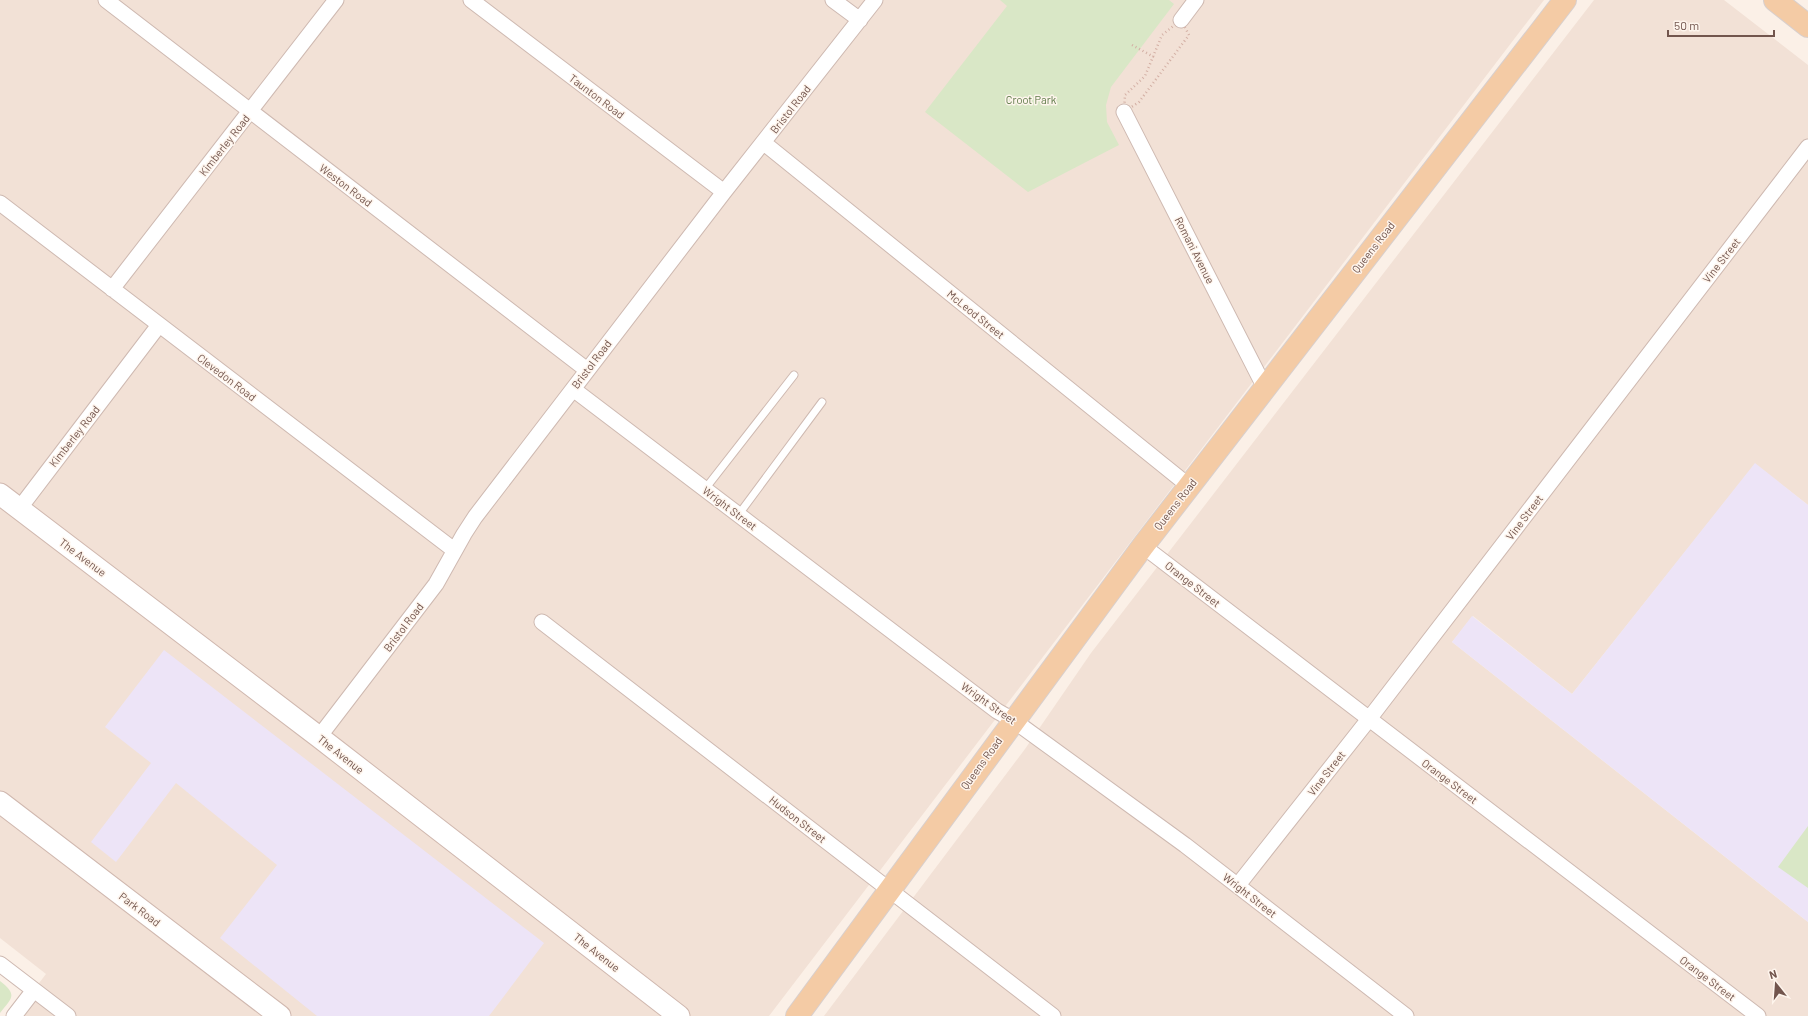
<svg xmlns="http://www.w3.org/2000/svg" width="1808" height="1016" viewBox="0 0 1808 1016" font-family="Barlow,sans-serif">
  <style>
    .residential { fill: #f2e1d6 }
    .education { fill: #ede4f7 }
    .green { fill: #d9e7c6 }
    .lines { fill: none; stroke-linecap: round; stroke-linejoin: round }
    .lane-casing { stroke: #ceb9b1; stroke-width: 9 }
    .street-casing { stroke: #ceb9b1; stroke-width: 17 }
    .secondary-casing { stroke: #d0b8af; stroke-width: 23 }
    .primary-casing { stroke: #d8cfcd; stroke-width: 24 }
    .path { stroke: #d3afa4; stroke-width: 2.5; stroke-dasharray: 1 3; stroke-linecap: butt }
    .lane { stroke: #fff; stroke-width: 7 }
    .street { stroke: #fff; stroke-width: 15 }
    .secondary { stroke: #fff; stroke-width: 21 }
    .primary { stroke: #f4cba5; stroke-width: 22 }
    .labels { text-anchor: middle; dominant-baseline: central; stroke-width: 3; stroke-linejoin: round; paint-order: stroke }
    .street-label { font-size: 11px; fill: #72554d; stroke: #fef5ed }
    .park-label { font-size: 11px; fill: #5c7846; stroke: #fef5ed }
  </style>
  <rect width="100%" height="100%" fill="#fbf0e7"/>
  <path class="residential" d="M0 0H1544L769 1016H14L46 974 0 938Z
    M1594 0H1724L1808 65V505L1755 464 1572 694 1473 616 1452 642 1808 922V1016H824L1025 749 1091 653Z"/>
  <path class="education" d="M1755 463 1808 505V922L1452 642 1472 616 1572 694Z
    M164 650 544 943 489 1016H317L220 938 277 865 176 783 116 862 91 842 151 763 105 727Z"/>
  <path class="green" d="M1000 0H1169L1174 4 1111 87 1106 105 1107 122 1119 145 1028 192 925 112 1007 6Z
    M1808 826V888L1778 867Z
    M0 981C18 995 12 998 0 1013Z"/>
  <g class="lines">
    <defs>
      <path id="lane" d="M705 489 794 375
        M739 514 822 402"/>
      <path id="street" d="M106 0 587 370
        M471 0 724 192
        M833 0 860 20
        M1181 20 1196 0
        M1124 112 1265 388
        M764 143 1189 486
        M0 203 454 550
        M112 289 336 0
        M573 389 997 711 1013 720 1185 845 1406 1016
        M19 509 159 325
        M1143 546 1758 1016
        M542 622 1053 1016
        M319 737 436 584 464 534 475 517 724 192 875 0
        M1238 885 1369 719 1808 147
        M0 964 68 1016
        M14 1016 34 990"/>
      <path id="secondary" d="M0 494 319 737 679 1016
        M0 802 280 1016"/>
      <path id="primary" d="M1775 0 1808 26
        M797 1016 1143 546 1565 0"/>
    </defs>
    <use href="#lane" class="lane-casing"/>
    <use href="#street" class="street-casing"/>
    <use href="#secondary" class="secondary-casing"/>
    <use href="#primary" class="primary-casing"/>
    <path class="path" d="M1181 20 1189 35 1139 102 1124 112 1125 95 1145 76 1162 35Z
      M1132 45 1154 57"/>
    <use href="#lane" class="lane"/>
    <use href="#street" class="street"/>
    <use href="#secondary" class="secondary"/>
    <use href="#primary" class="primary"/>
  </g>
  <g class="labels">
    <g class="street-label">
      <text transform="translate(597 96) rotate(37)">Taunton Road</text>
      <text transform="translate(790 109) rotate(-52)">Bristol Road</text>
      <text transform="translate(224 145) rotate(-52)">Kimberley Road</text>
      <text transform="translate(346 185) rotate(37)">Weston Road</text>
      <text transform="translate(1373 247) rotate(-52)">Queens Road</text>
      <text transform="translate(1195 250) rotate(63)">Romani Avenue</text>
      <text transform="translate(1721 260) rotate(-52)">Vine Street</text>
      <text transform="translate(976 314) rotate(39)">McLeod Street</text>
      <text transform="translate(591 364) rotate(-53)">Bristol Road</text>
      <text transform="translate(227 377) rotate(37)">Clevedon Road</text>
      <text transform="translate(74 436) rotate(-52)">Kimberley Road</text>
      <text transform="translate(1175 504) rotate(-52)">Queens Road</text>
      <text transform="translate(730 508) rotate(37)">Wright Street</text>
      <text transform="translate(1524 517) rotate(-53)">Vine Street</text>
      <text transform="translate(83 557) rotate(37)">The Avenue</text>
      <text transform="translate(1193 584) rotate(38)">Orange Street</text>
      <text transform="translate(403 627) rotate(-53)">Bristol Road</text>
      <text transform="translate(989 703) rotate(35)">Wright Street</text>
      <text transform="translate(341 754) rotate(38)">The Avenue</text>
      <text transform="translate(981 763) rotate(-54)">Queens Road</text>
      <text transform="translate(1326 773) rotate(-52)">Vine Street</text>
      <text transform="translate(1450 781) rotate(37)">Orange Street</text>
      <text transform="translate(798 819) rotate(38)">Hudson Street</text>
      <text transform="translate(1250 895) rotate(38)">Wright Street</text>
      <text transform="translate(140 909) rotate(37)">Park Road</text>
      <text transform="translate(597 952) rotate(38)">The Avenue</text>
      <text transform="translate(1708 978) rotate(37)">Orange Street</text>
    </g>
    <g class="park-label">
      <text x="1031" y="99">Croot Park</text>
    </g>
  </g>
  <g transform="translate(1776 984) rotate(343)" stroke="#fef5ed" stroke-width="3" paint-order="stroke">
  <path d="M0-3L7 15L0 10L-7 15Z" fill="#72554d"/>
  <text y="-6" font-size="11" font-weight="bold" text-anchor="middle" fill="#72554d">N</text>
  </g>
  <path d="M1668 30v6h106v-6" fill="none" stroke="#72554d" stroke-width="2"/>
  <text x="1674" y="30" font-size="12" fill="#72554d" stroke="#fef5ed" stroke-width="3" paint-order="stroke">50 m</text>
</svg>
